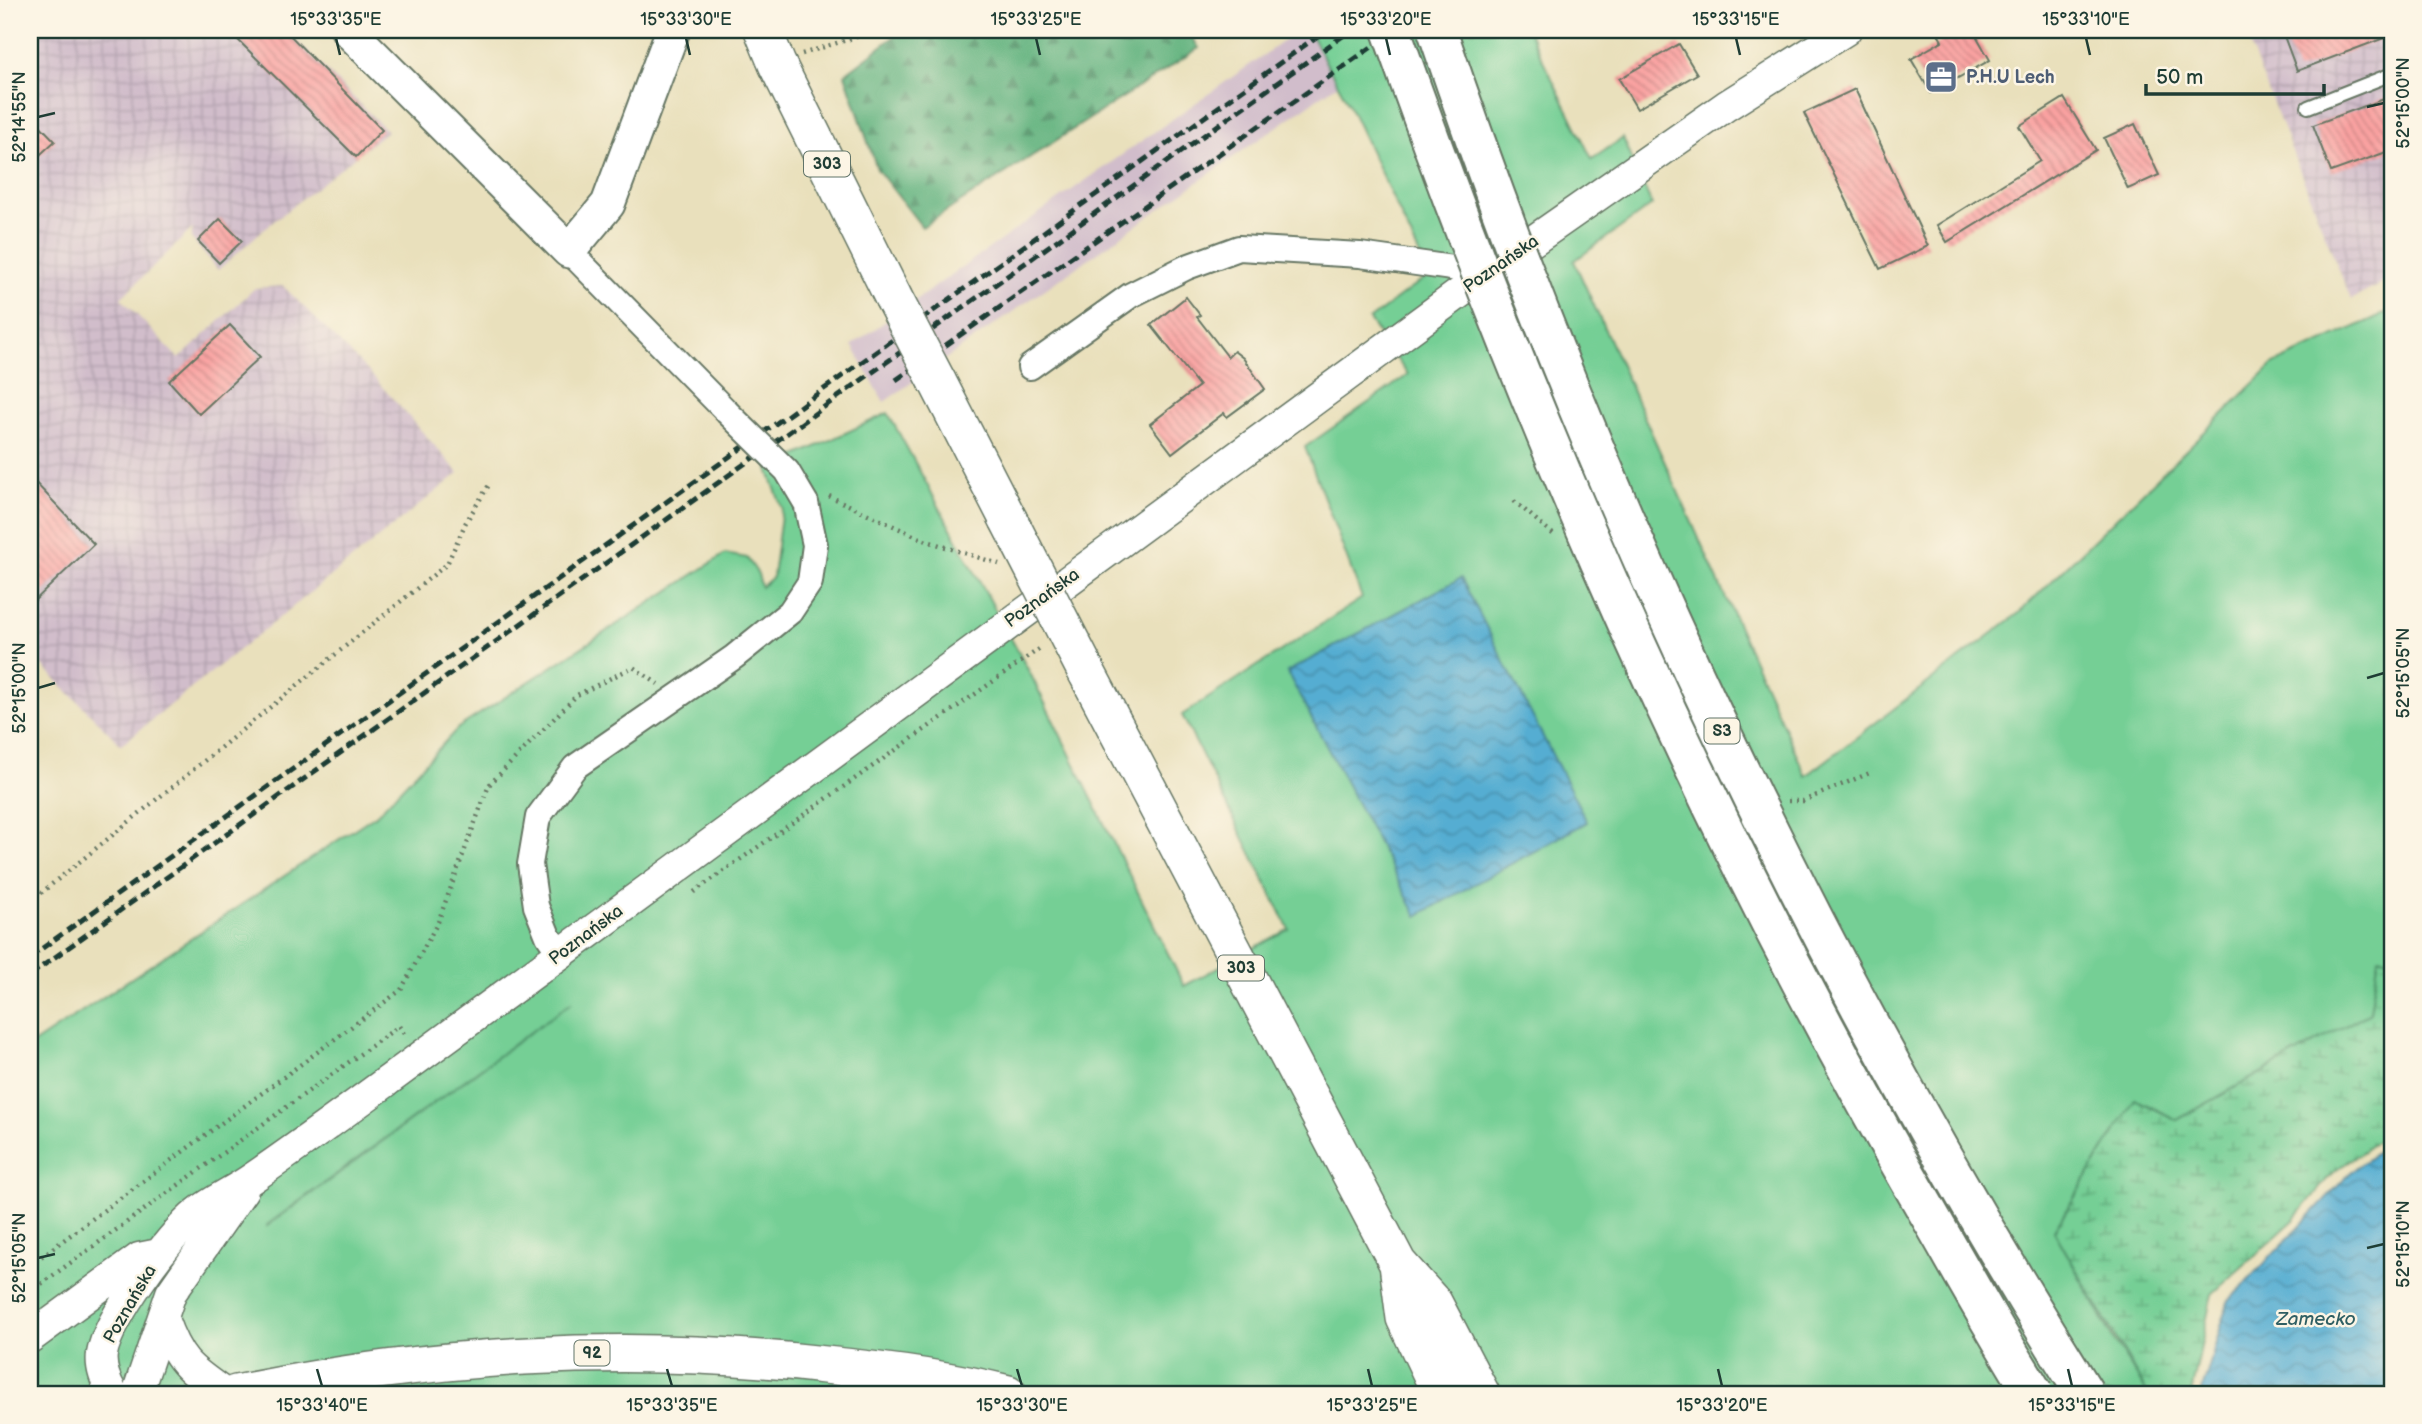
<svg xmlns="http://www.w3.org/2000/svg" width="2422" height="1424" viewBox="0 0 2422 1424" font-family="'Balsamiq Sans',sans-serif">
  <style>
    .industrial { fill: url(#industrial-grid) }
    .railway { fill: #d1bdcb }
    .green { fill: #75cf95; stroke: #4a8664; stroke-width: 2; fill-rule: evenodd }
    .forest { fill: url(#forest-firs); stroke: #407859; stroke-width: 2 }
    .wetland { fill: url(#wetland-marsh); stroke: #4a8664; stroke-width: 2 }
    .water { fill: url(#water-waves); stroke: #3a7583; stroke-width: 2 }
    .building { fill: url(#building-back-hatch) }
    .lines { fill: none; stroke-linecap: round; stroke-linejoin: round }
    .service-casing { stroke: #667664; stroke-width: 16 }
    .minor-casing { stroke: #667664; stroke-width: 28 }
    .tertiary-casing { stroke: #667664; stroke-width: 33 }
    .secondary-casing { stroke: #667664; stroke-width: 37 }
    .primary-casing { stroke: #667664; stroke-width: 40 }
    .path { stroke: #667664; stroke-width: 4.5; stroke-dasharray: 2 5; stroke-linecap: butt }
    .service { stroke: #fff; stroke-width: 12 }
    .minor { stroke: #fff; stroke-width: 24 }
    .tertiary { stroke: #fff; stroke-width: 30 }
    .secondary { stroke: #fff; stroke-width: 33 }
    .primary { stroke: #fff; stroke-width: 37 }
    .rail { stroke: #1f3d34; stroke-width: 5; stroke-dasharray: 10 5; stroke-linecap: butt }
    .minor-bridge-casing { stroke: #667664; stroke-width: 28; stroke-linecap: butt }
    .primary-bridge-casing { stroke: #667664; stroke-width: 40; stroke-linecap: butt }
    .motorway-bridge-casing { stroke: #667664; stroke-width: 42; stroke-linecap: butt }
    .minor-bridge { stroke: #fff; stroke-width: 24 }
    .primary-bridge { stroke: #fff; stroke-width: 37 }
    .motorway-bridge { stroke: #fff; stroke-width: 38 }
    .ticks { fill: none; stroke: #1f3d34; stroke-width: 2.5 }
    .labels { text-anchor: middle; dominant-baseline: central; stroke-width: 5; stroke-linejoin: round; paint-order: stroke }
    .shield { fill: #fcf5e5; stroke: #617469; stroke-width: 2 }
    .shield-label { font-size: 16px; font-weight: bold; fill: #1f3d34 }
    .service-label { font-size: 18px; font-weight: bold; fill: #4e5e75; stroke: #fcf5e5; text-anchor: start }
    .street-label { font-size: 18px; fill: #1f3d34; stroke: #fcf5e5 }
    .water-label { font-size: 19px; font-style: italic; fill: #2f5f63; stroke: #fcf5e5 }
    .neatline { fill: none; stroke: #1f3d34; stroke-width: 2.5 }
    .ticks-label { font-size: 18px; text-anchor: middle; fill: #1f3d34 }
  </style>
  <defs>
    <pattern id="industrial-grid" width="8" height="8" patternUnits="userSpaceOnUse" patternTransform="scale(1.75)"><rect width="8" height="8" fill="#d1bdcb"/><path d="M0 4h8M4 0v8" fill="none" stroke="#b3a3af"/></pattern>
    <pattern id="forest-firs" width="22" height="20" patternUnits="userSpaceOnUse" patternTransform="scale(1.75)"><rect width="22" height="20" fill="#60b27e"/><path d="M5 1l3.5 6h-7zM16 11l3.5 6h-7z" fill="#4f9268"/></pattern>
    <pattern id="wetland-marsh" width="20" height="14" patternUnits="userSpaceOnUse" patternTransform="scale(1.75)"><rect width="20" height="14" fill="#75cf95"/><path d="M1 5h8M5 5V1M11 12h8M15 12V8" fill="none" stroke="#5fa97a"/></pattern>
    <pattern id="water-waves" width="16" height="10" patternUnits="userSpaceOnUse" patternTransform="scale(1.75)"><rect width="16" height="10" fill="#55add2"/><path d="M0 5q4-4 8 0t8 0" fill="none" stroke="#468eab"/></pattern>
    <pattern id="building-back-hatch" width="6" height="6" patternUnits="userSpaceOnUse" patternTransform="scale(1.75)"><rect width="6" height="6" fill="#faa2a1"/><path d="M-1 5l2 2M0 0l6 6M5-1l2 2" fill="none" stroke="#ca8584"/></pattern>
  </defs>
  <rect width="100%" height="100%" fill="#fcf5e5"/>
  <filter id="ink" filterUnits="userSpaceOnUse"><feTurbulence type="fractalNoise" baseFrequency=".0143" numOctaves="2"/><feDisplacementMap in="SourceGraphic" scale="14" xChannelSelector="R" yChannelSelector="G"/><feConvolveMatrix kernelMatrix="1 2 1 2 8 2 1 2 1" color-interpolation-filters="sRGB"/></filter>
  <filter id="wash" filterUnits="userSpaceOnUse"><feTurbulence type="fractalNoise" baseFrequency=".00686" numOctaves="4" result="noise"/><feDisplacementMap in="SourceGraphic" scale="28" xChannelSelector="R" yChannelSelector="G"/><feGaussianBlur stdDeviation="1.57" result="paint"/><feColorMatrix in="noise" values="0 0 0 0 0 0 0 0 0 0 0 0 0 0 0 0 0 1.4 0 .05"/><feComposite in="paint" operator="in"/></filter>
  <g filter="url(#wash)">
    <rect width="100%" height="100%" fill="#e9e0bc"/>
    <path class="industrial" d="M30 30H286L387 131 264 229 218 270 191 238 193 228 121 298 179 359 255 288 283 286 368 371 459 473 121 745 30 653Z
      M2244 30H2392V278L2351 300Z"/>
    <path class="railway" d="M1299 30H1415L884 402 852 345Z"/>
    <path class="green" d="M1308 30H1528L1592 159 1623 138 1652 205 1574 261 1806 776 2019 613 2274 364 2392 310V960L2379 957 2370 1012 2177 1120 2135 1099 2054 1230 2114 1340 2148 1394H30V1046L377 814 458 728 725 554 747 558 758 574 761 587 773 577 782 508 768 469 888 413 1032 677 1184 986 1289 929 1182 715 1362 598 1305 447 1408 375 1369 320 1429 275 1346 99ZM573 1001 267 1226V1225Z"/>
    <path class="forest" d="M903 30H1187L1199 48 922 227 877 169 845 74Z"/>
    <path class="wetland" d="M2379 956 2392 960V1131L2331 1174 2294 1220 2212 1294 2191 1394H2148L2054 1231 2135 1099 2177 1120 2370 1012Z"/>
    <path class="water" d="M1461 578 1587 822 1417 916 1287 672Z
      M2392 1141V1394H2201L2228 1302 2352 1171Z"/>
    <g id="blocks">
      <path class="building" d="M228 30H285L382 130 356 157Z
        M1936 30H1973L1990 60 1931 93 1911 59 1942 41Z
        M2300 30H2392V35L2297 71 2284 36Z
        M1679 44 1697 74 1637 109 1619 79Z
        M1855 89 1928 246 1880 269 1804 113Z
        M2392 96V150L2331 172 2313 125Z
        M2064 98 2096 150 1947 242 1937 225 2040 161 2019 126Z
        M30 115 55 141 30 164Z
        M2135 124 2159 175 2128 189 2104 138Z
        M220 219 242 241 219 263 198 241Z
        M1186 297 1200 315 1197 317 1228 357 1234 351 1243 358 1265 389 1227 417 1224 413 1172 453 1150 424 1199 386 1151 325Z
        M230 325 260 357 199 414 169 381Z
        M30 477 94 544 30 605Z"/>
    </g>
  </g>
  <g filter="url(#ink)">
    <use href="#blocks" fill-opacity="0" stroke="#667664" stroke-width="2"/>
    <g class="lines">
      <defs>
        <path id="service" d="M2308 107 2392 74"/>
        <path id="minor" d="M569 251 727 412
          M1030 367 1131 295 1187 267 1239 248 1360 255 1487 273
          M560 954 548 936 536 906 530 864 538 817 575 767 734 657 790 612 810 582 815 545 806 503"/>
        <path id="tertiary" d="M163 1319C178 1362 189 1369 225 1394
          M30 1338 139 1258 159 1254
          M113 1394C106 1383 100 1367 102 1354 107 1320 170 1234 197 1213 213 1200 234 1191 251 1179 308 1140 364 1098 420 1057L1487 273 1726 106 1846 30
          M137 1394 171 1293 243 1190"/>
        <path id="secondary" d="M348 30 569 251 608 204 673 30"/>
        <path id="primary" d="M763 30 777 64 893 297
          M937 381 1008 519
          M1086 671 1398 1264 1434 1304 1481 1394
          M1398 1264 1405 1318 1441 1394
          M236 1394C433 1354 625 1342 825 1365 886 1371 948 1379 1008 1394"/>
      </defs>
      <use href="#service" class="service-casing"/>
      <use href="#minor" class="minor-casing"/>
      <use href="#tertiary" class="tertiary-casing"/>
      <use href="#secondary" class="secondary-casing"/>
      <use href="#primary" class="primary-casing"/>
      <path class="path" d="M802 54 878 30
        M829 496 924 540 999 564
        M1514 501 1554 535
        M1788 801H1803L1872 772
        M694 892 1042 647
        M30 902 447 564 466 522 489 485
        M30 1265 401 990 438 922 489 785 577 695 633 667 658 684
        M30 1292 399 1026 406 1037"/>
      <use href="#service" class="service"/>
      <use href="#minor" class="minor"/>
      <use href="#tertiary" class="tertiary"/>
      <use href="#secondary" class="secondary"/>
      <use href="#primary" class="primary"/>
      <path class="rail" d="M896 380 1396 30
        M30 957 1326 30
        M30 975 1351 30"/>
      <defs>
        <path id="minor-bridge" d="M727 412 787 471 806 503"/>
        <path id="primary-bridge" d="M893 297 937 381
          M1008 519 1086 671"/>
        <path id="motorway-bridge" d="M1391 30C1534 437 1707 830 1923 1204 1960 1268 1995 1332 2034 1394
          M1437 30C1598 507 1817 968 2085 1394"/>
      </defs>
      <use href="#minor-bridge" class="minor-bridge-casing"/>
      <use href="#primary-bridge" class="primary-bridge-casing"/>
      <use href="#motorway-bridge" class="motorway-bridge-casing"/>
      <use href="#minor-bridge" class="minor-bridge"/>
      <use href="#primary-bridge" class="primary-bridge"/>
      <use href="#motorway-bridge" class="motorway-bridge"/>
    </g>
  </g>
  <path class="ticks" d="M336 38 340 55M686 38 690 55M1036 38 1040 55M1386 38 1390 55M1736 38 1740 55M2086 38 2090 55M2367 107 2384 103M38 117 55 113M2367 678 2384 673M38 688 55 683M2367 1248 2384 1244M38 1258 55 1254M317 1369 322 1386M667 1369 672 1386M1017 1369 1022 1386M1368 1369 1372 1386M1718 1369 1722 1386M2068 1369 2072 1386"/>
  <defs>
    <symbol id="office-square" viewBox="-11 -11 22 22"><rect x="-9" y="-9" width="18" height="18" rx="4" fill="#5c6f8a" stroke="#fcf5e5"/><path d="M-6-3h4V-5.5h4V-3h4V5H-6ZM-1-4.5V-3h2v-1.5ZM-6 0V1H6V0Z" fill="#fff"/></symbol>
  </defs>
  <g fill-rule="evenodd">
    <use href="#office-square" x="1922" y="58" width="38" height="38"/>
  </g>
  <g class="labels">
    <g class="shield">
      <rect x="804" y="151.5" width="46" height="25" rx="5"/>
      <rect x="1704.5" y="718.5" width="35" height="25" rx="5"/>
      <rect x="1218" y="955.5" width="46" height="25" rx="5"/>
      <rect x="574.5" y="1340.5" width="35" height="25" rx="5"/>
    </g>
    <g class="shield-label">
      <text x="827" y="164">303</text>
      <text x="1722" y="731">S3</text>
      <text x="1241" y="968">303</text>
      <text x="592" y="1353">92</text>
    </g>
    <g class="service-label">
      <text x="1966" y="77">P.H.U Lech</text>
    </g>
    <g class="street-label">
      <text transform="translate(1501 264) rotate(-35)">Poznańska</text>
      <text transform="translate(1042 598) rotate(-36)">Poznańska</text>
      <text transform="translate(586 935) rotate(-37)">Poznańska</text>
      <text transform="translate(130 1304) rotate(-60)">Poznańska</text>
    </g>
    <g class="water-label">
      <text x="2316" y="1319">Zamecko</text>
    </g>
  </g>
  <rect width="2422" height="1424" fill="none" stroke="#fcf5e5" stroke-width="77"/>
  <path d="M2146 84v10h178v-10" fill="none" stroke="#1f3d34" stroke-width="3.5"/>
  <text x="2156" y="84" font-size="21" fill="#1f3d34" stroke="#fcf5e5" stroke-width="5" paint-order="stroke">50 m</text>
  <rect x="38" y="38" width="2346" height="1348" class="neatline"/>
  <g class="ticks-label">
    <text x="336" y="25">15°33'35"E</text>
    <text x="686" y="25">15°33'30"E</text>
    <text x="1036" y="25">15°33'25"E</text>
    <text x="1386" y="25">15°33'20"E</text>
    <text x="1736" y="25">15°33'15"E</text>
    <text x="2086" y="25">15°33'10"E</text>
    <text transform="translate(2403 103) rotate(-90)" y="6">52°15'00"N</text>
    <text transform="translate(19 117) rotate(-90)" y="6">52°14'55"N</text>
    <text transform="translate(2403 673) rotate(-90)" y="6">52°15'05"N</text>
    <text transform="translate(19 688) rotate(-90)" y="6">52°15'00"N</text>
    <text transform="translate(2403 1244) rotate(-90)" y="6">52°15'10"N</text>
    <text transform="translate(19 1258) rotate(-90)" y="6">52°15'05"N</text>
    <text x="322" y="1411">15°33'40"E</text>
    <text x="672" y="1411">15°33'35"E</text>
    <text x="1022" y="1411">15°33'30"E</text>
    <text x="1372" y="1411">15°33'25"E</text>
    <text x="1722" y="1411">15°33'20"E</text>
    <text x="2072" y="1411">15°33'15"E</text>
  </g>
</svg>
